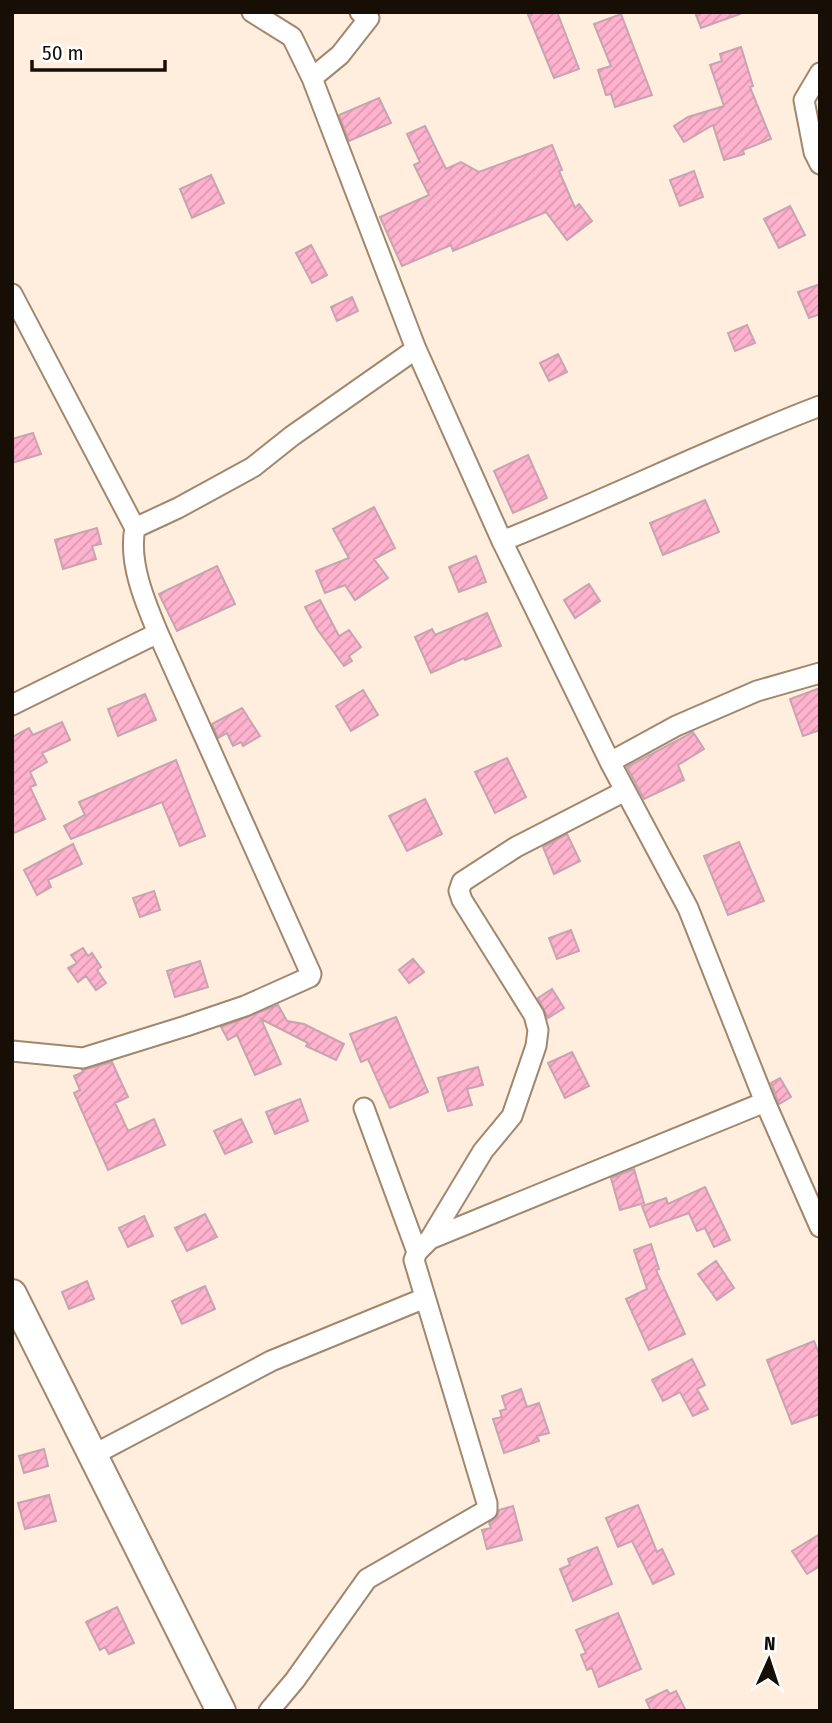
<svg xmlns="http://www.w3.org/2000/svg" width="832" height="1723" viewBox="0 0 832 1723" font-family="'Fira Sans Condensed',sans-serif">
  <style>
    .building { fill: url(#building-hatch); stroke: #c8a3b0; stroke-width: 2 }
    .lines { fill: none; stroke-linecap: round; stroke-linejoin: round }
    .street-casing { stroke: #a0876e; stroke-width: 23 }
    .secondary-casing { stroke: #a0876e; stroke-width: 32 }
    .street { stroke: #fff; stroke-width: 19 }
    .secondary { stroke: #fff; stroke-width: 28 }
  </style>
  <defs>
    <pattern id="building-hatch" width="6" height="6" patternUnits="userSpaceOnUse" patternTransform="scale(1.75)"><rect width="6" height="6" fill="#ffb2ce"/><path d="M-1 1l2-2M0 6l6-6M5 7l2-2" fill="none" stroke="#da98af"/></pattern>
  </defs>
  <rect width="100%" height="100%" fill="#ffeede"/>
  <path class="building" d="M527 12H557L579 69 554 78Z
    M695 12H739L740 14 701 28Z
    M621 14 652 95 615 107 611 94 606 95 598 70 611 66 594 24Z
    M741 47 753 86 750 87 771 139 743 150 744 154 724 160 713 125 684 142 674 126 688 117 724 106 710 65 722 61 720 54Z
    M379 98 391 123 349 141 339 115Z
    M425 126 446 169 461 162 479 172 552 145 562 170 559 171 575 208 579 204 592 221 567 240 546 212 453 251 451 245 402 266 380 217 429 195 414 165 420 162 407 134Z
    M694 171 703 197 680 206 670 180Z
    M211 175 224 203 192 218 180 189Z
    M790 206 805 235 779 248 764 219Z
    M311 245 327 275 312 283 296 253Z
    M820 284V314L809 318 798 292Z
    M352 297 358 311 337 321 331 307Z
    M747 325 755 343 735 351 728 333Z
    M558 354 567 372 549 381 540 363Z
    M33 433 41 454 12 463V439Z
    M528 455 547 498 513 513 494 471Z
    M705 500 719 532 663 555 650 523Z
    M374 507 395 548 374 559 388 578 355 600 345 585 325 593 316 571 349 558 333 529Z
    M97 528 101 544 92 546 96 559 63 569 55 540Z
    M476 556 486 582 459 592 449 567Z
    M217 566 235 604 177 631 159 594Z
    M589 584 600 601 575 618 564 600Z
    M320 600 339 636 349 630 361 647 349 656 352 661 344 666 317 629 305 607Z
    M487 613 501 646 465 660 464 658 431 673 415 637 432 629 435 635Z
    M820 688V730L803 736 790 699Z
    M363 690 378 715 351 731 336 706Z
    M145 694 156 720 118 736 108 709Z
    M242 708 260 736 243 746 241 742 233 746 227 733 218 738 212 724Z
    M62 722 70 740 42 753 47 762 30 772 36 785 30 787 45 819 12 834V737L29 728 33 735Z
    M693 732 704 749 678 765 684 780 644 799 627 767Z
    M507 758 526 797 495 813 475 772Z
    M176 760 205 836 180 846 162 802 71 839 64 826 85 815 79 802Z
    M425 799 442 834 407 851 389 816Z
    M567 834 580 861 554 874 543 847Z
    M739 842 764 901 728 915 704 856Z
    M73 844 82 864 48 880 51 887 37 895 24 870Z
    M154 891 160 910 140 917 133 898Z
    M571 930 579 951 557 959 549 938Z
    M83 948 88 956 92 953 101 967 97 970 106 983 96 990 86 976 78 982 68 968 77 963 71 955Z
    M413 959 424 972 409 983 399 970Z
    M200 961 208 987 175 997 167 971Z
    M552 989 564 1008 548 1018 538 998Z
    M278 1005 287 1021 304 1024 344 1044 336 1060 306 1046 308 1043 261 1019 281 1064 255 1075 237 1035 228 1040 221 1027Z
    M396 1017 428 1092 390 1108 368 1059 361 1062 350 1034Z
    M572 1052 589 1086 565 1098 548 1063Z
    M112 1062 128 1097 115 1103 128 1131 154 1119 165 1145 108 1170 74 1093 80 1090 74 1076 83 1072 82 1070Z
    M478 1067 483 1085 467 1089 472 1105 448 1111 438 1078Z
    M780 1078 791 1097 779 1104 771 1083Z
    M300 1099 308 1121 275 1134 266 1112Z
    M241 1119 252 1142 225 1154 214 1131Z
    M634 1169 644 1203 620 1210 611 1178Z
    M705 1187 730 1240 714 1247 705 1228 697 1231 689 1213 650 1227 642 1206 666 1198 668 1204Z
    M205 1214 217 1237 187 1251 175 1228Z
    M144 1216 153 1236 128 1247 119 1228Z
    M651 1244 659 1269 656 1270 685 1334 649 1350 626 1299 647 1289 634 1250Z
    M716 1261 734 1288 717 1300 698 1274Z
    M87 1281 94 1299 69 1309 62 1292Z
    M205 1286 215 1309 182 1324 172 1301Z
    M814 1341 820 1356V1414L792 1424 767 1360Z
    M692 1359 705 1385 697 1389 708 1409 693 1416 680 1392 663 1401 652 1380Z
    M521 1389 527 1407 539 1403 549 1433 537 1436 539 1441 504 1453 493 1419 502 1417 500 1411 506 1409 502 1396Z
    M44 1449 48 1466 24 1473 19 1456Z
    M49 1495 56 1521 25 1529 18 1503Z
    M638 1505 657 1552 662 1549 674 1574 653 1584 632 1541 618 1547 606 1518Z
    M513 1506 522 1540 487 1549 482 1530 491 1528 489 1523 497 1517 499 1510Z
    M820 1534V1566L807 1574 792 1551Z
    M597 1547 612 1584 573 1601 560 1569 570 1565 568 1559Z
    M117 1607 134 1643 109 1654 105 1647 100 1650 86 1622Z
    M618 1613 641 1669 599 1687 592 1668 587 1670 581 1655 586 1653 576 1630Z
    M667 1690 670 1694 676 1691 686 1711H651L646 1700Z"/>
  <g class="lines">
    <defs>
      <path id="street" d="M252 12 292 37 312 78 416 349 502 541 610 762 688 908 765 1102 820 1227
        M820 73 804 100 814 152 820 164
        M312 78 340 55 369 18 360 12
        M12 294 135 528C128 562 145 602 158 633
        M135 528 178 508 253 467 292 436 416 349
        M502 541C609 499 712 447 820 406
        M12 705 158 633 311 974 310 977 245 1006 186 1026 83 1058 12 1051
        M610 762 676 726 757 691 820 673
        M364 1108 417 1252
        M430 1239 765 1102
        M93 1455 271 1361 425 1298
        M269 1711 295 1680 367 1579 487 1510V1503L414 1260 417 1252 430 1239 483 1151 512 1116 536 1046 538 1030 534 1015 462 900 459 891 462 882 516 847 625 791"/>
      <path id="secondary" d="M12 1294 221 1711"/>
    </defs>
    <use href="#street" class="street-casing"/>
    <use href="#secondary" class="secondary-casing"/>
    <use href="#street" class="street"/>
    <use href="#secondary" class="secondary"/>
  </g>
  <rect width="832" height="1723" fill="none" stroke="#170e06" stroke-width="28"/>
  <g transform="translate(769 1660) rotate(3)" stroke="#ffffff" stroke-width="5" paint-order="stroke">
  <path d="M0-5L12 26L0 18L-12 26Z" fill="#170e06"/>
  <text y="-10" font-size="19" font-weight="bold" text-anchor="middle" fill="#170e06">N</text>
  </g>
  <path d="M32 60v10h133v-10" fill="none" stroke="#170e06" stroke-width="3.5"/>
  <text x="42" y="60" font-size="21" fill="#170e06" stroke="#ffffff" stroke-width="5" paint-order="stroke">50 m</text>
</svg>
